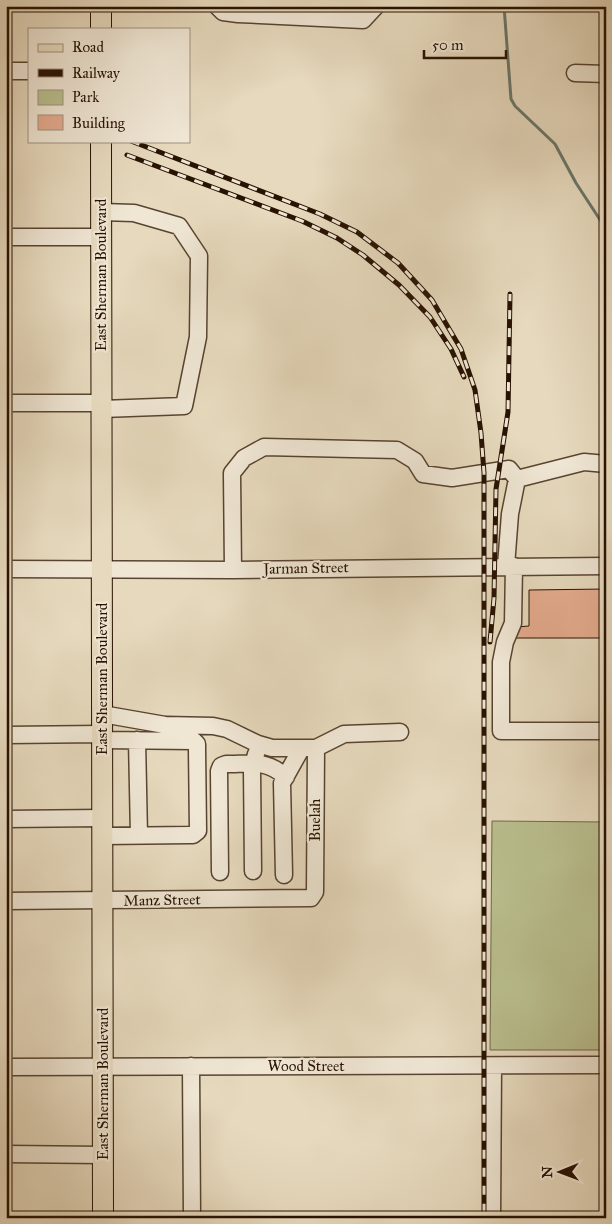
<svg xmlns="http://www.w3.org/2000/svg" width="612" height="1224" viewBox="0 0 612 1224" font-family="'IM FELL Great Primer',serif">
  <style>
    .green { fill: #b9be8e; stroke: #706848 }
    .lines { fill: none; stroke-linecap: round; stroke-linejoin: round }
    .stream { stroke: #6a776b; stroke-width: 3 }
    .building { fill: #e4ab8e; stroke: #281201 }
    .minor-casing { stroke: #584430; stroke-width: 19 }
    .major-casing { stroke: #281201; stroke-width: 22 }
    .minor { stroke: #efe6d4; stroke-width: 16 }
    .major { stroke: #e6d9bd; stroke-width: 20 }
    .rail-casing { stroke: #281201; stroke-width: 5 }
    .rail { stroke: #efe6d4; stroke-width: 3; stroke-dasharray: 9; stroke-linecap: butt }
    .labels { text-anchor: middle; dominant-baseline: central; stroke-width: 4.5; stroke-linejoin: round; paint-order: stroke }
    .street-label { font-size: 15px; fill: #281201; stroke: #efe6d4 }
  </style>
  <rect width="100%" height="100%" fill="#e6d9bd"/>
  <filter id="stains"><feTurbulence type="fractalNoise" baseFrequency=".004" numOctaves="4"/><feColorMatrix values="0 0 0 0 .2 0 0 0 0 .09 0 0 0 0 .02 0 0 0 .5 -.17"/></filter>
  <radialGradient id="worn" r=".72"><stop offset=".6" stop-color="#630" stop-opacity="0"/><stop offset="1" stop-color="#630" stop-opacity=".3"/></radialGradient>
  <path class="green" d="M492 821 606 822V1050H490Z"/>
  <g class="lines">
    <path class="stream" d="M504 6 511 99 515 106 555 144 576 183 606 229"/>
  </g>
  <path class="building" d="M606 589V638H516V627L529 626V590Z"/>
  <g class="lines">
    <defs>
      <path id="minor" d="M217 6 223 12 238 14 363 20 376 6
        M6 71H29
        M575 73 606 74
        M101 212 134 213 179 226 199 256 198 337 184 406 102 409
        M6 237H101
        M6 403H101
        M517 479 584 462 606 464
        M514 566 513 623 505 642 501 662V731H606
        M6 569 233 570 606 566
        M233 570 232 473 244 458 264 447 397 450 415 461 423 474 452 478 509 469 517 479 510 514 506 566
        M102 714 165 725 213 726 227 729 258 744 272 748H316L344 734 400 732
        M6 735 102 734
        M102 740 194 741 197 744V748L198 831 193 835H189L103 836
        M137 740 139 836
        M6 819 103 818
        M253 871 252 769 256 754
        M220 872 219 771 221 766 226 764C250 764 266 759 286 777
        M284 875 282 783 301 749
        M6 901 311 898 315 892 316 748
        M191 1066 192 1218
        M6 1067 606 1065
        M6 1154 103 1155
        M492 1218 493 1066"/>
      <path id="major" d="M101 6V29
        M101 141 103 1218"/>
    </defs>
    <use href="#minor" class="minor-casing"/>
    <use href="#major" class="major-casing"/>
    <use href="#minor" class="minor"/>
    <use href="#major" class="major"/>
    <defs>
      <path id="rail" d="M131 141 320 214 357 232 398 263 432 300 461 349 475 390 481 433 484 473V1218
        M127 155 302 221 337 238 363 255 399 285 430 317 451 349 464 377
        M490 642 494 598 496 489 508 412 510 294"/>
    </defs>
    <use href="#rail" class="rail-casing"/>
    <use href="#rail" class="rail"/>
  </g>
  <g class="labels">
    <g class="street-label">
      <text transform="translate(101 275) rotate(-90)">East Sherman Boulevard</text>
      <text transform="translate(306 568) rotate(-1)">Jarman Street</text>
      <text transform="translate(102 679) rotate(-90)">East Sherman Boulevard</text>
      <text transform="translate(315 820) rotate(-90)">Buelah</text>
      <text transform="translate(162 900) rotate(-1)">Manz Street</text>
      <text x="306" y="1066">Wood Street</text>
      <text transform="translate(103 1084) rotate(-90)">East Sherman Boulevard</text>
    </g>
  </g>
  <rect width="612" height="1224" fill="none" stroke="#e6d9bd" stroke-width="25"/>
  <rect x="8" y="8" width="597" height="1209" fill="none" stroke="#281201" stroke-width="2.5"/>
  <rect x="12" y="12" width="587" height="1199" fill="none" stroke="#281201"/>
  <rect x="28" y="28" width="162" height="115" fill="#efe6d4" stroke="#9f9180"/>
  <rect x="38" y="44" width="25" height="8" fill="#e6d9bd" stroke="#9f9180"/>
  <text x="72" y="52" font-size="15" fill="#281201">Road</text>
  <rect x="38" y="69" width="25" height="8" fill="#281201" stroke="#9f9180"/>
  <text x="72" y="78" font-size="15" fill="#281201">Railway</text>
  <rect x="38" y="90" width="25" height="15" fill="#b9be8e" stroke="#9f9180"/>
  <text x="72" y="102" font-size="15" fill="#281201">Park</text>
  <rect x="38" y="115" width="25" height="15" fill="#e4ab8e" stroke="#9f9180"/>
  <text x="72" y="128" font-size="15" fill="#281201">Building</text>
  <g transform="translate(560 1172) rotate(269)" stroke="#efe6d4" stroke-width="4" paint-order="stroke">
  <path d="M0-4L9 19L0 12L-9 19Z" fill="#281201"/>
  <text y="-8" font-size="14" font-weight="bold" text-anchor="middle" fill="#281201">N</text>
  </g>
  <path d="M424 50v8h82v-8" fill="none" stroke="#281201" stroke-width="2.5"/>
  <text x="432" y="50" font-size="15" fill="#281201" stroke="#efe6d4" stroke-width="4" paint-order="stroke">50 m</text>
  <rect width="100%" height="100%" filter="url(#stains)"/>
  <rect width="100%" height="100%" fill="url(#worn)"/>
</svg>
